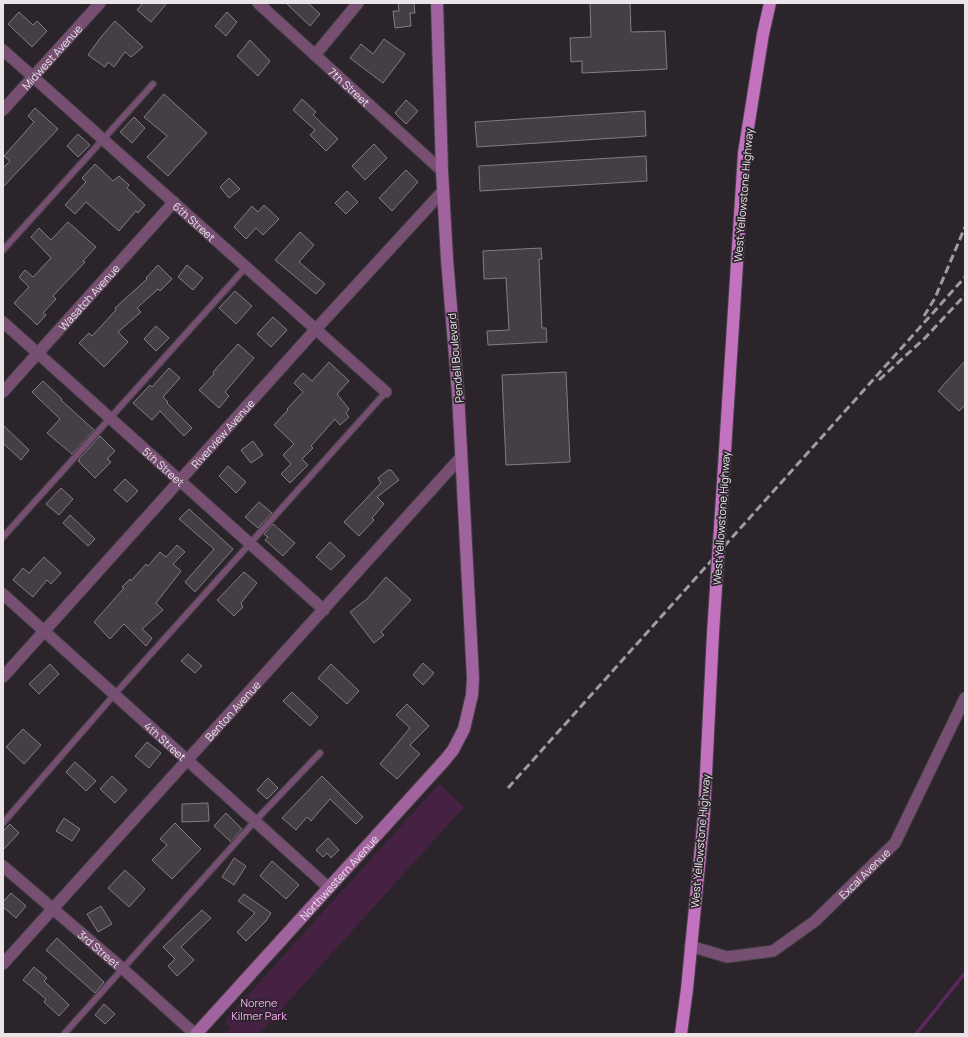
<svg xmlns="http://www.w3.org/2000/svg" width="968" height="1037" viewBox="0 0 968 1037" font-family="Manrope,sans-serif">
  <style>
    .green { fill: #452244 }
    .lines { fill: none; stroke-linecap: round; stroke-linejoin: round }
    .stream { stroke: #5c275b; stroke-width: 3.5 }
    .building { fill: #453e44; stroke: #847c83 }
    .lane-casing { stroke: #464046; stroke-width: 8 }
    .street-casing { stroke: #464046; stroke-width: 13 }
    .secondary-casing { stroke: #464046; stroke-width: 14 }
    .primary-casing { stroke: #464046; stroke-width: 14 }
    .lane { stroke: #764f73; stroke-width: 5.5 }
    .street { stroke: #764f73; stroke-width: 11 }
    .secondary { stroke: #a1639e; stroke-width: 12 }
    .primary { stroke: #c372bf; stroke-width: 12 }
    .rail { stroke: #a09ba0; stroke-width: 3; stroke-dasharray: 8 4; stroke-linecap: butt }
    .primary-bridge-casing { stroke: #464046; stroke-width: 14; stroke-linecap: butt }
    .primary-bridge { stroke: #c372bf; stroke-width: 12 }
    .labels { text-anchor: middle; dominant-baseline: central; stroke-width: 3.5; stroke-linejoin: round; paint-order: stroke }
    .street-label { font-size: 11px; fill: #e9e5e9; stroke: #2b252b }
    .park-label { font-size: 11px; fill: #feacfa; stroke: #2b252b }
  </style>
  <rect width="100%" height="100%" fill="#2b252b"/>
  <path class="green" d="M439 784 464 807 259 1034H226L231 1029 226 1023V1019Z"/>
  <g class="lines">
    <path class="stream" d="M916 1034 965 973"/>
  </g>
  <path class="building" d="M143 3H167L151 22 137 10Z
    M286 3H308L320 14 310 26Z
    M398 3H414L415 13H410L411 26 395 28 393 11H399Z
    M590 3H630L631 32 665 31 667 69 582 73V61L571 62 570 38 591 37Z
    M19 12 33 25 37 21 47 31 32 47 8 24Z
    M227 12 237 22 226 36 215 26Z
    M115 21 143 47 131 57 125 52 114 67 108 62 105 67 88 55 101 37Z
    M384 39 405 54 383 83 350 58 361 44 373 54Z
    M250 40 270 61 258 76 237 56Z
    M164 94 207 133 168 176 147 157 167 136 144 117Z
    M302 99 316 112 313 115 338 139 326 151 310 135 315 130 293 110Z
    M406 100 418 111 406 124 395 113Z
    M35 108 58 129 3 187V168L10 161 4 156 34 122 28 116Z
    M645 111 646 136 477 147 475 122Z
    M134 117 145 128 132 143 120 132Z
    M78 134 90 145 78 157 67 146Z
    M374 144 387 158 365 180 352 166Z
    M646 156 647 181 480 191 479 166Z
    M95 164 113 181 119 176 129 185 127 188 145 205 138 213 136 211 119 231 86 202 75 214 65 205 86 182 82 178Z
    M406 170 418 182 392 211 379 198Z
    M229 178 240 189 229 198 220 187Z
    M347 191 358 202 346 214 335 203Z
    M264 205 279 219 263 235 256 228 246 239 234 227 252 206 258 212Z
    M68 222 96 247 83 261 85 262 53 296 56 299 43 313 46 315 37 325 14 303 29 287 19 277 25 270 33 277 51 258 31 237 39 228 51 240Z
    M300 232 314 245 299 262 325 284 316 294 275 260Z
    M541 248 542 259H539L542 328H546L547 342 488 345 487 331 509 330 506 278 484 279 483 251Z
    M158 265 172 279 160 291 158 289 137 308 141 312 118 332 128 342 104 367 79 343 89 333 92 336 116 310 115 308 147 279 146 278Z
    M187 265 203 278 193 290 178 277Z
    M235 291 252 306 236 324 219 308Z
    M273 317 287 330 271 347 257 334Z
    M156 326 169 338 156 351 144 339Z
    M238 344 254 358 225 392 229 396 219 408 199 390 214 374 213 372Z
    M965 361V405L959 411 938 391Z
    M329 362 349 381 337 394 349 409 346 413 349 417 340 425 335 419 311 446 313 448 302 459 308 465 290 483 281 474 291 464 283 455 294 444 274 425 288 410 287 409 303 392 294 383 303 373 312 381Z
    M169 368 180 378 163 397 168 402 167 403 192 428 184 436 160 411 152 420 133 403 150 385 152 387Z
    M566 372 570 462 506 465 502 375Z
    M43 381 62 399 61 400 94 430 72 454 47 433 60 419 32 392Z
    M3 425 29 450 21 460 3 443Z
    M100 436 115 451 107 459 111 462 95 478 78 461 80 460 79 459Z
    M253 441 263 455 251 463 241 450Z
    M228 466 246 482 236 493 219 476Z
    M388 470H391L399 480 377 497 384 504 372 518 374 520 359 536 344 522 381 483 378 478Z
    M125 479 138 491 127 502 114 490Z
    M61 488 73 499 59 515 46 504Z
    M259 502 272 513 258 528 245 517Z
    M189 509 233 549 195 592 185 582 214 549 179 519Z
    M70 515 95 539 88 546 63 523Z
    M273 524 295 543 283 556 265 540 268 537 264 534Z
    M330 542 345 556 331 570 316 557Z
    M177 545 185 552 173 564 181 571 156 603 163 610 142 629 152 638 146 646 124 624 110 639 94 622 124 588 122 587 130 579 131 581 146 564 148 566 160 552 166 557Z
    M44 557 61 573 51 584 47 580 33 597 13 580 23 568 29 573Z
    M244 572 257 583 241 603 243 607 234 616 217 600Z
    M386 577 411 600 381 632 384 635 374 643 350 612 367 599Z
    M188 654 202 666 195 673 181 661Z
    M423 663 434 673 423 685 413 675Z
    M50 664 59 674 39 694 29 684Z
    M331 664 359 691 347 704 318 678Z
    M292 692 318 717 310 726 283 701Z
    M407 704 429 726 410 745 420 754 397 779 380 764 410 728 396 715Z
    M23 729 41 745 24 764 6 747Z
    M147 742 161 753 149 768 135 756Z
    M75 762 96 781 86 791 66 772Z
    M112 776 127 790 115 803 100 789Z
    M322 776 363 817 356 824 330 799 311 821 307 817 296 830 282 818Z
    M268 778 278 788 267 799 257 790Z
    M208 803 209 821 182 822V804Z
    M226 813 242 829 231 842 214 826Z
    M64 818 80 829 72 841 56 831Z
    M175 823 201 849 172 879 152 860 167 845 160 839Z
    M10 824 19 833 3 850V831Z
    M328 838 339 850 331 858 327 853 323 857 316 850Z
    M234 858 246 866 234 885 222 877Z
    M272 861 299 885 286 899 260 876Z
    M125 870 145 889 129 907 108 888Z
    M11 893 26 906 16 918 3 907V902Z
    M244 894 271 913 266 921 246 941 237 932 255 913 238 901Z
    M101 906 112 924 98 932 87 914Z
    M202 910 211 918 181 947 194 960 177 976 168 966 175 959 163 947Z
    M57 938 104 982 95 993 46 950Z
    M34 967 47 978 44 981 69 1005 59 1016 44 1002 46 999 23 980Z
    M104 1004 115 1014 105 1024 95 1015Z"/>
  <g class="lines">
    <defs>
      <path id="lane" d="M3 250 153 84
        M3 537 246 267
        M3 823 114 695 386 392
        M64 1034 255 821 320 753"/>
      <g id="street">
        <path id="s1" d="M258 3 442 171"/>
        <path id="s2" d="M3 50 386 392"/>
        <path d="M315 55 358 3"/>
        <path id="s3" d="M3 110 100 3"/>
        <path id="s4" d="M3 322 324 610"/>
        <path id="s5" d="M3 392 174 202"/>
        <path id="s6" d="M3 594 329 888"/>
        <path id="s7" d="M3 677 316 329 443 191"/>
        <path id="s8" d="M3 866 123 969 195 1034"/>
        <path id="s9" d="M690 946 727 957 773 951 815 921 895 843 965 698"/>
        <path id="s10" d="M3 964 461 457"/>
      </g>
      <g id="secondary">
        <path id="s11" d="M196 1034 445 760 453 750 464 729 472 695 473 678 458 393 447 259 442 171 437 3"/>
      </g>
      <path id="primary" d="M723 482 744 153 763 34 770 3
        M681 1034 687 989 704 815 713 633"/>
    </defs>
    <use href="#lane" class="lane-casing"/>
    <use href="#street" class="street-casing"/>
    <use href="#secondary" class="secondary-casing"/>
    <use href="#primary" class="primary-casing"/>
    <use href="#lane" class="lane"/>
    <use href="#street" class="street"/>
    <use href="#secondary" class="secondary"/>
    <use href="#primary" class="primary"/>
    <path class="rail" d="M924 316 935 298 965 227
      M879 380 925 338 965 295
      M508 788 965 277"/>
    <defs>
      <path id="primary-bridge" d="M713 633 723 482"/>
    </defs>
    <use href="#primary-bridge" class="primary-bridge-casing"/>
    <use href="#primary-bridge" class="primary-bridge"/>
  </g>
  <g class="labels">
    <g class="street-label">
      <text stroke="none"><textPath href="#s3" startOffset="72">Midwest Avenue</textPath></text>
      <text stroke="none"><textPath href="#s1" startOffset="124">7th Street</textPath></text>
      <text transform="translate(743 195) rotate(-85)">West Yellowstone Highway</text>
      <text stroke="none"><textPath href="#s2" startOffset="257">6th Street</textPath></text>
      <text stroke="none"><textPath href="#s5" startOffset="128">Wasatch Avenue</textPath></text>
      <text transform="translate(455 358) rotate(-95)">Pendell Boulevard</text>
      <text stroke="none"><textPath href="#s7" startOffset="328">Riverview Avenue</textPath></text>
      <text stroke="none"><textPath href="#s4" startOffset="216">5th Street</textPath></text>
      <text transform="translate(721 518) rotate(-86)">West Yellowstone Highway</text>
      <text stroke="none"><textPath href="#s10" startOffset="342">Benton Avenue</textPath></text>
      <text stroke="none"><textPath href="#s6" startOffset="219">4th Street</textPath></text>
      <text transform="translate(700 841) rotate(-85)">West Yellowstone Highway</text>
      <text stroke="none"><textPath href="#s9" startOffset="205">Excal Avenue</textPath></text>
      <text stroke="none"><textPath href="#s11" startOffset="212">Northwestern Avenue</textPath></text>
      <text stroke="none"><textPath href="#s8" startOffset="127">3rd Street</textPath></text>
    </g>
    <g class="park-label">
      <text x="259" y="1002">Norene<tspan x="259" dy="13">Kilmer Park</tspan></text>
    </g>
  </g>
  <rect width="968" height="1037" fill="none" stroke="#e9e5e9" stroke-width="8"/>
</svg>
